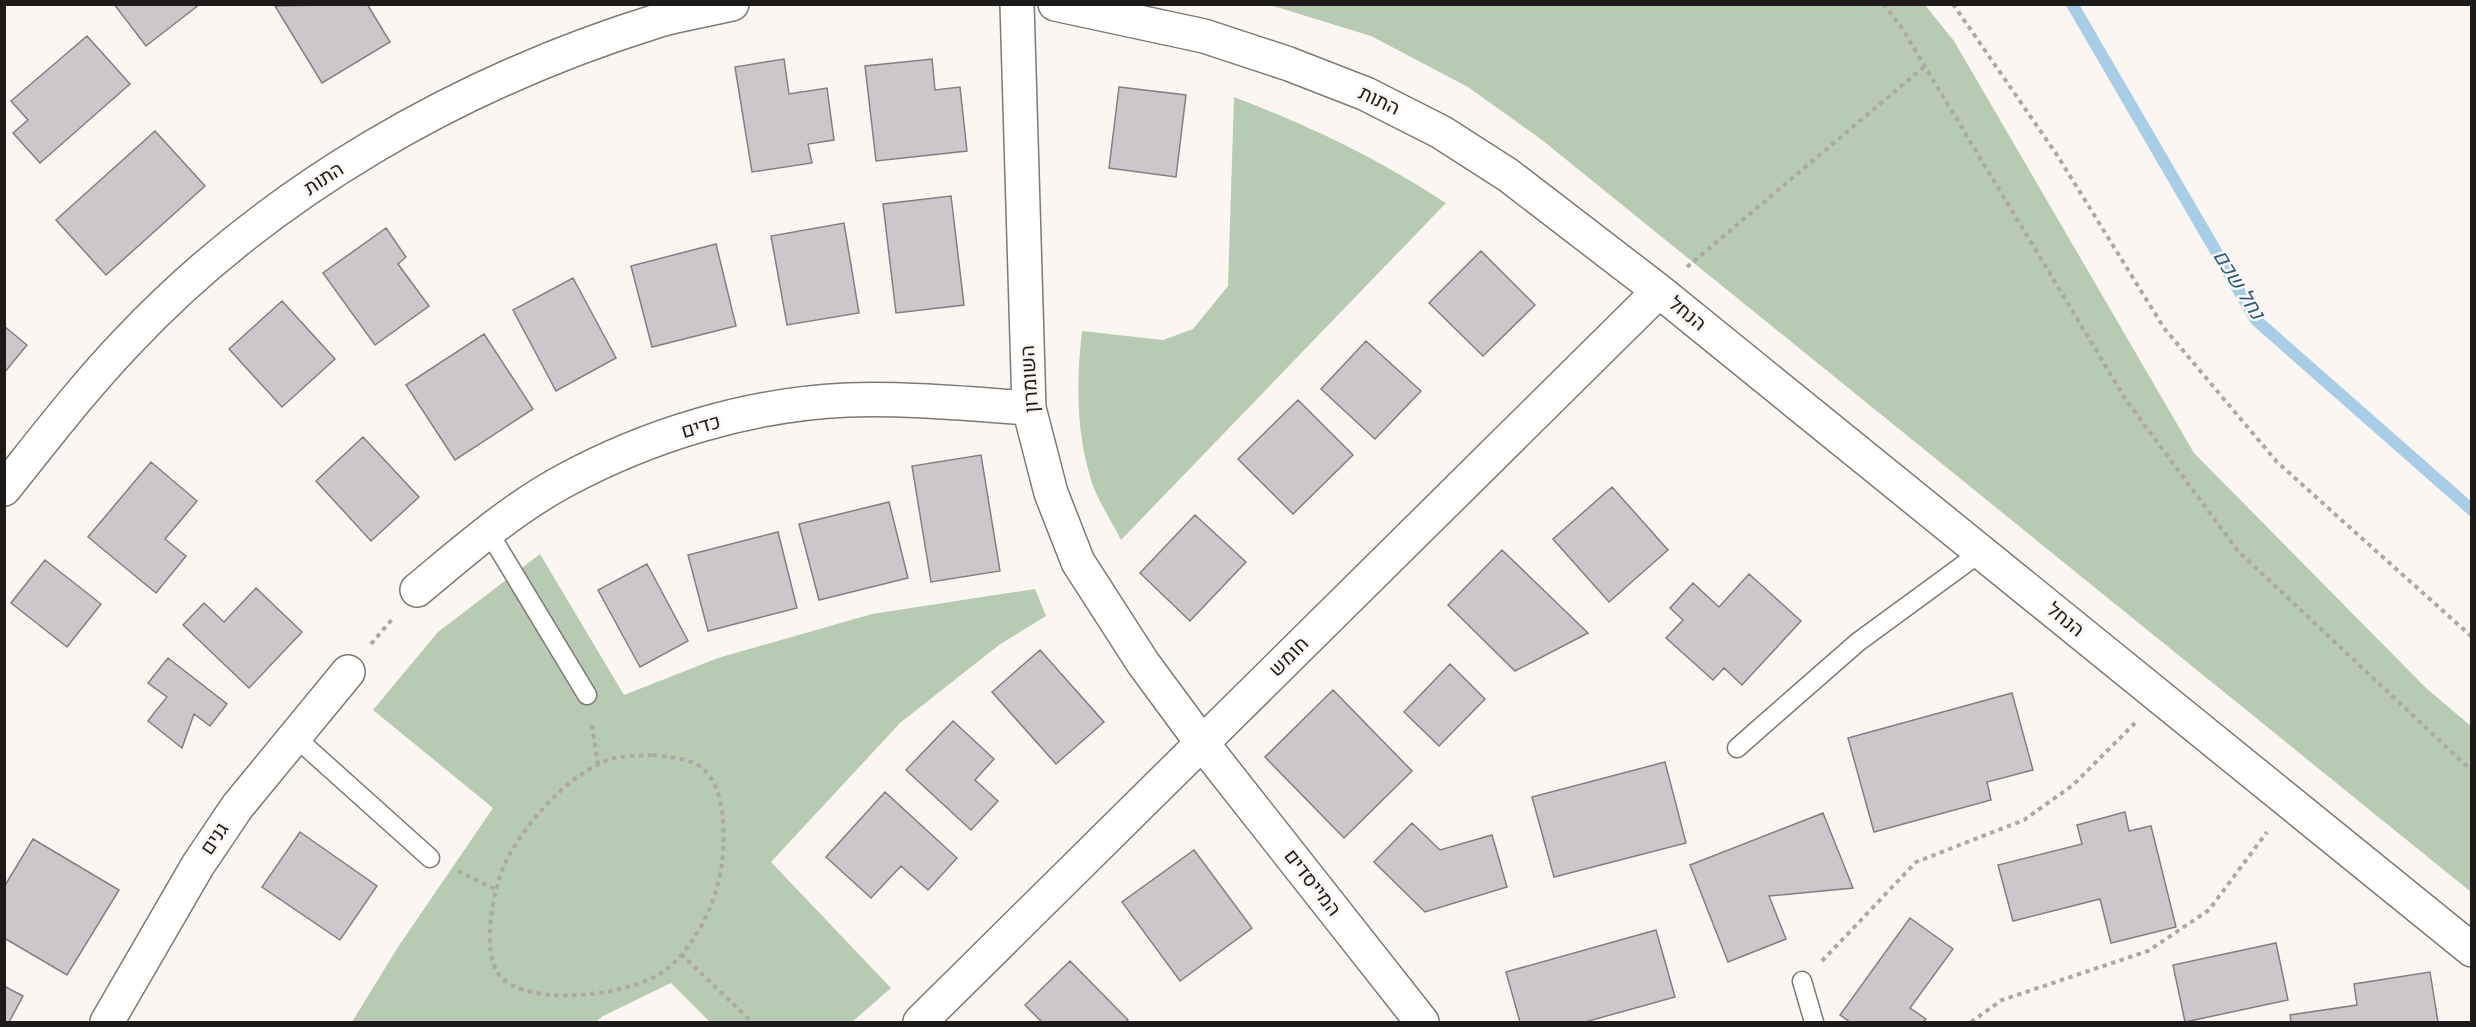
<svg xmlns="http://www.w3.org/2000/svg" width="2476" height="1027" viewBox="0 0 2476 1027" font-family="Spectral,Heebo,serif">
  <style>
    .green { fill: #b6cbb2 }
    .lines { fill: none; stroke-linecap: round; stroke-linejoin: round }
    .stream { stroke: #a8cee7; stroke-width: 12 }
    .building { fill: #cdc7cb; stroke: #847e82; stroke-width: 1.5 }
    .service-casing { stroke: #7e7975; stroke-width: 21 }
    .minor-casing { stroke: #7e7975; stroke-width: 36 }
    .path { stroke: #ada8a6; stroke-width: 4; stroke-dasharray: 4.5 4.5; stroke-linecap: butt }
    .service { stroke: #fff; stroke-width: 18 }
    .minor { stroke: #fff; stroke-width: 33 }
    .labels { text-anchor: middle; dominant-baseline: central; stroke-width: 5; stroke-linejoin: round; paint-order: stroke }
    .street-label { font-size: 20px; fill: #1d1b1a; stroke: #fcf6f2 }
    .water-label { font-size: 21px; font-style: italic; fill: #1e5d7f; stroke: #fcf6f2 }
  </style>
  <rect width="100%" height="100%" fill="#fcf6f2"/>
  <path class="green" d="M1270 5H1925L1954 41 2194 453 2426 688 2471 726V892L1542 140 1468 87 1371 36Z
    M1234 97C1312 127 1375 157 1446 203L1121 540C1112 522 1100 504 1093 486 1076 436 1076 383 1082 331L1163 340 1193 329 1228 286Z
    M540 554 624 695 718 658 872 614 1035 589 1046 616 999 645 900 723 771 862 891 988 852 1022H710L671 983 603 1016 596 1022H352L398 947 493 808 373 710 438 632Z"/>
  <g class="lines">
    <path class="stream" d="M2072 4 2256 320 2472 510"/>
  </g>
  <path class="building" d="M114 4H200L146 46Z
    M367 4 390 42 322 83 275 6Z
    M87 36 130 84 40 163 13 133 28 120 11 101Z
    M784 59 789 94 827 88 834 140 808 144 812 163 752 172 735 67Z
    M932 59 935 90 960 87 967 151 876 161 865 66Z
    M1119 87 1186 95 1176 177 1109 168Z
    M155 131 205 186 106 275 56 220Z
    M951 196 964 305 896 313 883 204Z
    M844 223 859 313 787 325 771 236Z
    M386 228 406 257 398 264 429 306 375 345 323 273Z
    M716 244 736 326 652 347 631 266Z
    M1481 251 1535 305 1483 356 1429 303Z
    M573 278 616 358 556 391 513 310Z
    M282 301 335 359 282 407 229 349Z
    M4 326 27 345 4 373Z
    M484 334 533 409 455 460 406 385Z
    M1366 341 1421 391 1375 439 1321 389Z
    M1298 400 1353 455 1293 514 1238 459Z
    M363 437 419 497 371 541 316 481Z
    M981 455 1000 571 931 582 912 466Z
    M151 462 197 501 165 539 186 556 156 593 88 537Z
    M1612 487 1668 550 1609 602 1553 539Z
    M889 502 908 578 819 600 799 524Z
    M1195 515 1246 562 1190 621 1140 573Z
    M778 532 797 608 708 631 688 555Z
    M1502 550 1588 633 1515 671 1448 605Z
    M45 560 101 604 67 647 11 603Z
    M647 564 688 641 640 667 598 590Z
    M1749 574 1801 621 1742 685 1724 668 1713 680 1666 638 1683 620 1670 608 1693 583 1719 607Z
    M256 588 302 632 249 688 183 625 204 603 224 622Z
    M1040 650 1104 722 1056 764 992 692Z
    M168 658 227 704 210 726 194 714 182 748 148 721 167 697 148 683Z
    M1450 664 1485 699 1439 746 1404 712Z
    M1333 690 1412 771 1344 838 1265 757Z
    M2012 693 2033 770 1987 782 1991 800 1874 832 1848 738Z
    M953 721 994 759 975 780 998 801 971 830 906 770Z
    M1665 762 1686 843 1554 877 1532 797Z
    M885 792 957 858 928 890 901 866 871 898 826 857Z
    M2125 812 2129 831 2151 826 2176 927 2111 943 2100 899 2013 921 1998 865 2082 844 2077 825Z
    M1823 813 1853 888 1769 896 1786 939 1728 962 1690 865Z
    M1412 823 1440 850 1492 835 1507 887 1425 912 1374 862Z
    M300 832 377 886 340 940 262 887Z
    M33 839 119 890 67 975 4 938V887Z
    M1194 850 1252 928 1180 981 1122 902Z
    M1910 918 1953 949 1910 1008 1926 1019 1923 1022H1850L1840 1015Z
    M1656 930 1675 997 1585 1022H1520L1506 972Z
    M2276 943 2288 1000 2185 1022 2173 965Z
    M1070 961 1128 1020 1125 1022H1042L1025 1005Z
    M2430 972 2438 1022H2291L2290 1015 2357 1005 2354 984Z
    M4 986 23 996 9 1022H4Z"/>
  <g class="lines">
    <defs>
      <path id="service" d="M488 531 587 695
        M294 736 430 858
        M1737 748 1858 642 1981 552
        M1802 981 1814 1022"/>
      <path id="minor" d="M1017 4 1029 408 1051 493 1078 562 1143 663 1202 743 1422 1022
        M1055 4 1204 36 1289 64 1366 94 1441 132 1508 175 1659 291 2472 950
        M4 489C44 439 83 388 127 342 269 191 460 82 657 21 681 14 707 10 732 4
        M417 590C463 552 509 511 562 482 648 435 750 404 848 400 908 398 969 404 1029 408
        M107 1022 198 865 237 807 348 672
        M920 1022 1659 291"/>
    </defs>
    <use href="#service" class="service-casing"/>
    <use href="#minor" class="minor-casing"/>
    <path class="path" d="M1883 4 1900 25 2126 400 2238 551 2472 771
      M1953 4 2057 155 2164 328 2277 462 2472 637
      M1687 267 1925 66
      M371 644 394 617
      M592 725 598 765
      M653 755C668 757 689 758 701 767 714 777 720 796 722 811 729 866 714 920 675 962 650 989 586 998 551 995 536 994 512 989 501 977 478 953 495 877 511 852 533 815 568 776 608 760 621 755 640 756 653 755Z
      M458 871 495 889
      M681 954 752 1022
      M1822 961 1916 862 2024 820 2073 785 2135 723
      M1971 1022 2002 1000 2148 951 2209 910 2267 832"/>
    <use href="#service" class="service"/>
    <use href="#minor" class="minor"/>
  </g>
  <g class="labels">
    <g class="street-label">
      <text transform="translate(1379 101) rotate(25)">התות</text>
      <text transform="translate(324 179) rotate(-33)">התות</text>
      <text transform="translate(1687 314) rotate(39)">הנחל</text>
      <text transform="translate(1030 379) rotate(-94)">השומרון</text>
      <text transform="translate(701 427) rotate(-16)">כדים</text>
      <text transform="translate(2065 620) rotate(39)">הנחל</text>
      <text transform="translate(1289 657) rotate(-45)">חומש</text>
      <text transform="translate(215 839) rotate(-56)">גנים</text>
      <text transform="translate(1312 883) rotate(52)">המייסדים</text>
    </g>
    <g class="water-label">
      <text transform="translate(2238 285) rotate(58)">נחל שכם</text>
    </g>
  </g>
  <rect width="2476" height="1027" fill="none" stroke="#1d1b1a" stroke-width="12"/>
</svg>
